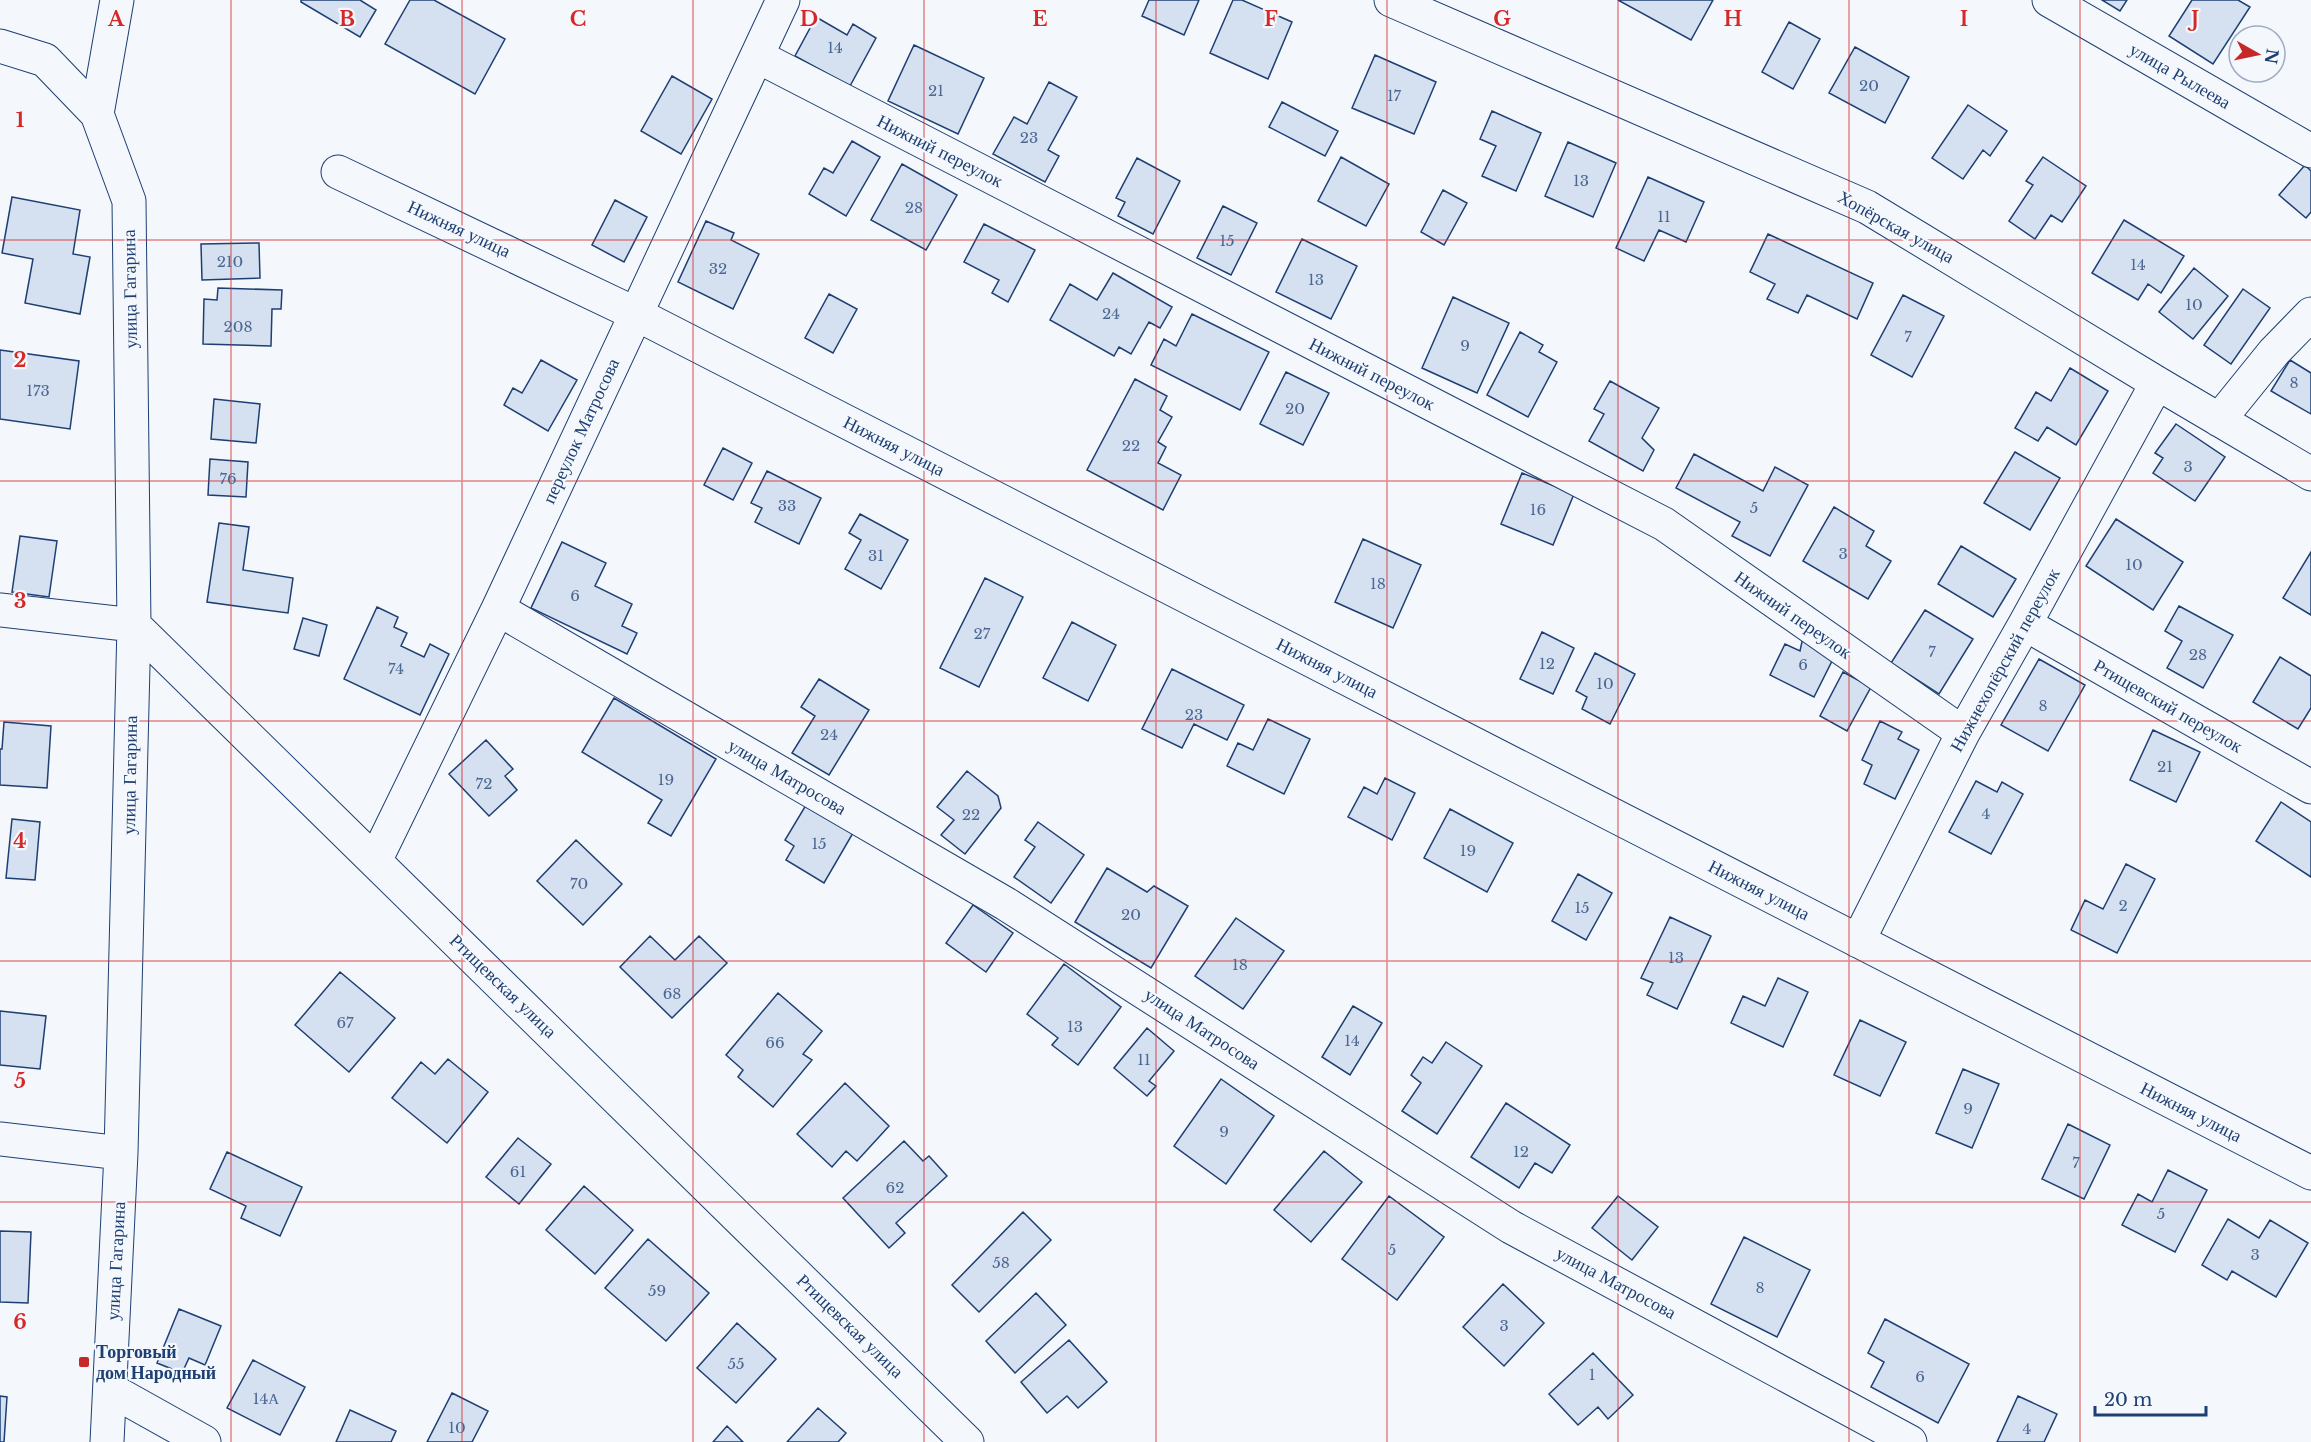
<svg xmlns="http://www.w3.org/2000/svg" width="2311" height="1442" viewBox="0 0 2311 1442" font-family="'Libre Baskerville',serif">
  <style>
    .building { fill: #d5e0f0; stroke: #1d3f73; stroke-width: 1.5 }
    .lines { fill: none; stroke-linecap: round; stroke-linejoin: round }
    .minor-casing { stroke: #1d3f73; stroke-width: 35 }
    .minor { stroke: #f4f7fb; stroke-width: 33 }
    .grid { fill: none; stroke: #d62828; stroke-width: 1.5; stroke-opacity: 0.55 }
    .poi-dot { fill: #c62828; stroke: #f4f7fb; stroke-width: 2 }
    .labels { text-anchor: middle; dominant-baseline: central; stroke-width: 4.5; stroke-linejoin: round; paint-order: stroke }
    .number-label { font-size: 15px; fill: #4b6792 }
    .street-label { font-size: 18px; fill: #1d3f73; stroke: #f4f7fb }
    .poi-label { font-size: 18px; font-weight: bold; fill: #1d3f73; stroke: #f4f7fb; text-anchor: start }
    .grid-label { font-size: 20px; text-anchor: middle; font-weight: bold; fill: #d62828; stroke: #f4f7fb; stroke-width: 4.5; stroke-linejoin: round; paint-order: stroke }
  </style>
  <rect width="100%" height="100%" fill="#f4f7fb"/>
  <path class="building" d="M301 0H360L376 10 360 37 301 2Z
    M410 0H434L505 39 475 94 385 44Z
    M1149 0H1199L1184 35 1142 16Z
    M1233 0H1242L1292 22 1268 79 1210 53Z
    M1618 0H1713L1691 40Z
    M2102 0H2127L2120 11Z
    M2192 0H2238L2250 7 2213 64 2169 36Z
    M816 17 847 35 853 24 876 38 850 86 795 56Z
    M1789 22 1820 39 1793 89 1762 72Z
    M914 45 984 78 958 134 888 101Z
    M1855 47 1909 77 1885 123 1829 93Z
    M1375 55 1436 82 1414 134 1352 108Z
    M672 76 712 99 681 154 641 131Z
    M1049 82 1077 97 1048 150 1059 156 1045 182 993 154 1014 117 1027 124Z
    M1282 102 1338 131 1325 156 1269 127Z
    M1968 105 2007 131 1990 156 1983 150 1963 179 1932 158Z
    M1492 111 1541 133 1516 191 1482 176 1496 146 1480 139Z
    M852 141 880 157 846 216 809 194 824 168 833 173Z
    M1568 142 1616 163 1593 217 1545 196Z
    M1341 157 1389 184 1366 226 1318 201Z
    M2043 157 2086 186 2062 222 2051 215 2035 239 2009 221 2033 185 2026 181Z
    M1137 158 1180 181 1153 234 1118 216 1125 202 1116 198Z
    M902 164 957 195 926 250 871 220Z
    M2305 165 2311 171V212L2306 218 2279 195Z
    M1648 177 1704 202 1686 242 1659 230 1644 261 1616 248Z
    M1443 190 1467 203 1444 245 1421 232Z
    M12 197 80 210 73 254 90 257 80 314 25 303 33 259 2 253Z
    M615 200 647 217 624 262 592 245Z
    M1223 206 1257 223 1231 275 1197 258Z
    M2124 220 2184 256 2161 293 2148 284 2138 300 2092 273Z
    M706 221 734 233 731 240 759 254 733 309 678 282Z
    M984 224 1035 250 1008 302 992 293 999 280 964 262Z
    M1768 234 1873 283 1857 319 1807 295 1798 313 1767 299 1775 284 1750 272Z
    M1302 239 1357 266 1331 319 1276 292Z
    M259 243 260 278 202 280 201 244Z
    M2194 268 2228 296 2193 339 2159 312Z
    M1113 273 1172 307 1160 328 1149 322 1131 354 1119 347 1114 356 1050 320 1070 284 1097 300Z
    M218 288 282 290 281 309H272L271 346 203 344 204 299 217 300Z
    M2243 289 2270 308 2231 364 2204 345Z
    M829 294 857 309 833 353 805 338Z
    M1903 295 1944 316 1912 377 1871 355Z
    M1453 297 1509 323 1477 393 1422 368Z
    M1192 314 1269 352 1240 410 1151 365 1164 339 1176 346Z
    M1520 332 1543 345 1539 352 1557 362 1528 417 1487 395Z
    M0 350 79 361 70 429 0 419Z
    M541 360 577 380 548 431 504 405 513 388 522 393Z
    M2290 360 2311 373V414L2271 391Z
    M2070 368 2108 391 2076 445 2047 427 2038 441 2015 428 2036 392 2051 401Z
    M1286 372 1329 393 1303 445 1260 424Z
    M1135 379 1167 396 1160 410 1172 417 1158 442 1166 447 1158 463 1181 475 1163 510 1087 470Z
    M1610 381 1659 408 1642 438 1654 450 1643 471 1589 441 1604 414 1594 409Z
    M214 399 260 404 256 443 211 439Z
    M2176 424 2225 457 2195 501 2153 473 2163 458 2155 453Z
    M723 448 752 463 733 500 704 485Z
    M2015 452 2060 478 2030 530 1984 503Z
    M1694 454 1763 491 1775 467 1808 485 1770 556 1732 536 1740 522 1676 488Z
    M210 459 248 462 246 497 208 495Z
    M767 471 821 498 799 544 755 522 762 508 751 503Z
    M1522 473 1574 494 1553 545 1501 524Z
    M1834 507 1874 531 1866 546 1891 561 1868 599 1803 561Z
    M860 514 908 540 881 589 845 569 861 540 849 533Z
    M2116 519 2183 562 2153 610 2086 566Z
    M219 523 249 527 243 570 293 578 288 613 207 602Z
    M20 536 57 541 49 597 12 592Z
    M1363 539 1421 565 1393 628 1335 602Z
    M562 542 606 563 595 586 632 604 622 626 637 633 627 654 531 608Z
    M1961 546 2016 579 1993 617 1938 584Z
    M2311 552V615L2283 598Z
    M985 578 1023 597 979 687 940 668Z
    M2179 606 2233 635 2203 688 2167 668 2182 641 2165 631Z
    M377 607 398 617 394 627 407 633 401 646 424 657 430 644 449 654 420 715 344 679Z
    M1925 610 1973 639 1939 694 1891 663Z
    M303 618 327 625 319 656 294 649Z
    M1072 622 1116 645 1088 701 1043 678Z
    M1542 632 1574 648 1553 694 1520 679Z
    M1803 637 1836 653 1814 697 1770 675 1785 644 1800 651Z
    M1595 653 1635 674 1610 724 1582 709 1587 697 1576 691Z
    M2280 657 2311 676V708L2298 729 2253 702Z
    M2039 659 2085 685 2048 751 2001 725Z
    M1172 669 1244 705 1227 740 1194 724 1182 748 1142 729Z
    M1843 672 1871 687 1847 731 1820 716Z
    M819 679 869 710 829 775 792 753 815 716 801 707Z
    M614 698 716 759 671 836 648 823 662 800 582 752Z
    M1268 719 1310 739 1284 794 1227 766 1238 743 1253 750Z
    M1880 721 1902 732 1898 739 1919 750 1895 799 1864 784 1872 765 1862 760Z
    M4 722 51 726 47 788 0 785V749H2Z
    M2153 730 2200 752 2176 802 2130 780Z
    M486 740 513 769 505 776 517 790 489 816 449 774Z
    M967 771 998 796 1001 808 965 854 941 835 954 820 937 807Z
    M1385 778 1415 793 1392 840 1348 817 1364 787 1377 794Z
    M1976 781 1997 792 2002 782 2023 794 1991 854 1949 832Z
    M2281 802 2311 822V877L2256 841Z
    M806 805 853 833 824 883 786 860 794 846 785 840Z
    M1450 809 1513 843 1487 892 1424 858Z
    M12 819 40 822 35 880 6 878Z
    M1038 822 1084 855 1051 903 1014 877 1035 847 1025 840Z
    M576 840 622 884 583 925 537 881Z
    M2126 864 2155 879 2117 953 2071 930 2085 900 2103 909Z
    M1107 868 1147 892 1154 886 1188 906 1151 968 1075 922Z
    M1578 874 1612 893 1586 940 1552 921Z
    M973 905 1013 933 986 972 946 943Z
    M1670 917 1711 936 1677 1009 1647 995 1653 983 1641 978Z
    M1236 918 1284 951 1243 1009 1195 976Z
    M650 936 675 960 699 936 727 963 672 1018 620 967Z
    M1064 964 1121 1007 1078 1065 1052 1045 1058 1038 1027 1014Z
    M340 972 395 1018 349 1072 295 1025Z
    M1778 978 1808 992 1783 1047 1731 1023 1743 996 1765 1006Z
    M778 993 822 1031 803 1054 812 1060 773 1107 738 1077 743 1070 726 1055Z
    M1353 1006 1382 1023 1350 1075 1322 1057Z
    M0 1011 46 1016 40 1069 0 1065Z
    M1860 1020 1906 1042 1880 1096 1834 1075Z
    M1147 1028 1174 1051 1149 1081 1156 1086 1147 1096 1114 1068Z
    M1446 1042 1482 1066 1437 1134 1402 1111 1421 1083 1411 1075 1423 1057 1432 1063Z
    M448 1059 488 1092 447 1143 392 1098 421 1062 435 1074Z
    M1963 1069 1999 1084 1972 1148 1936 1133Z
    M1221 1079 1274 1116 1226 1184 1174 1146Z
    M845 1083 889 1126 857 1161 846 1151 832 1167 797 1134Z
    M1506 1103 1570 1145 1552 1173 1535 1163 1519 1188 1471 1157Z
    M2068 1124 2110 1145 2084 1199 2042 1179Z
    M518 1138 551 1164 519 1204 486 1177Z
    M904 1141 923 1161 929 1156 947 1176 896 1223 905 1233 889 1248 843 1198Z
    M1324 1151 1362 1182 1311 1242 1274 1210Z
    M227 1152 302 1187 280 1236 241 1218 246 1206 210 1189Z
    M2168 1170 2207 1190 2175 1252 2122 1225 2138 1194 2152 1202Z
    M584 1186 633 1230 595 1274 546 1230Z
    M1389 1196 1444 1237 1397 1300 1342 1259Z
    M1618 1196 1658 1227 1632 1260 1592 1228Z
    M1023 1212 1051 1240 979 1312 952 1285Z
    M2228 1219 2259 1238 2270 1220 2308 1243 2276 1297 2232 1271 2227 1280 2202 1265Z
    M0 1231 31 1232 28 1303 0 1302Z
    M1744 1237 1810 1270 1777 1337 1711 1304Z
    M648 1239 709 1293 666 1341 605 1288Z
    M1503 1284 1544 1323 1504 1366 1463 1327Z
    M1036 1293 1066 1325 1015 1373 986 1341Z
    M179 1309 221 1326 205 1365 189 1358 182 1373 157 1363Z
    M1885 1319 1969 1364 1938 1423 1871 1387 1884 1362 1868 1353Z
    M737 1323 776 1359 736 1403 697 1368Z
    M1069 1340 1107 1382 1078 1408 1067 1396 1047 1413 1021 1382Z
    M1593 1353 1633 1395 1608 1419 1598 1407 1578 1425 1549 1394Z
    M253 1360 305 1387 280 1435 227 1408Z
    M452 1393 488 1411 472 1442H427Z
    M0 1396 7 1397 4 1442H0Z
    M2018 1396 2057 1414 2044 1442H1997Z
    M818 1408 846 1433 838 1442H787Z
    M350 1410 396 1431 391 1442H336Z
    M727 1426 743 1442H713Z"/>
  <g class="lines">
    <defs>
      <path id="minor" d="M1391 0 1867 207 2157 383 2311 474
        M2049 0 2311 151
        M0 46 45 60 97 114 129 201 134 625 121 1153 107 1442
        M757 56 1664 524 1963 733
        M97 114 117 0
        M338 172 636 314 2311 1173
        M2219 420 2274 352 2311 314
        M498 609 1006 904 1511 1227 1910 1442
        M0 610 134 625 967 1442
        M2025 624 2311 787
        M375 861 498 609 783 0
        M1858 941 1963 733 2025 624 2157 383
        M0 1139 121 1153
        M111 1390 204 1442"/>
    </defs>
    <use href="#minor" class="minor-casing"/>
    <use href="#minor" class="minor"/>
  </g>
  <path class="grid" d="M231 0V1442M462 0V1442M693 0V1442M924 0V1442M1156 0V1442M1387 0V1442M1618 0V1442M1849 0V1442M2080 0V1442M0 240H2311M0 481H2311M0 721H2311M0 961H2311M0 1202H2311"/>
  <rect class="poi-dot" x="78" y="1356" width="12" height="12" rx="3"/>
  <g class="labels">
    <g class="number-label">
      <text x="835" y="47">14</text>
      <text x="1869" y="85">20</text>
      <text x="936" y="90">21</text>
      <text x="1394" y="95">17</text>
      <text x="1029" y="137">23</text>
      <text x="1581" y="180">13</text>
      <text x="914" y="207">28</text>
      <text x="1664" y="216">11</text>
      <text x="1227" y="240">15</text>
      <text x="230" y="261">210</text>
      <text x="2138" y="264">14</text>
      <text x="718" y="268">32</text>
      <text x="1316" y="279">13</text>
      <text x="2194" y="304">10</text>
      <text x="1111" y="313">24</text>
      <text x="238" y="326">208</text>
      <text x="1908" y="336">7</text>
      <text x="1465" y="345">9</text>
      <text x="2294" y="382">8</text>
      <text x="38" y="390">173</text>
      <text x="1295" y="408">20</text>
      <text x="1131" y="445">22</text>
      <text x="2188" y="466">3</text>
      <text x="228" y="478">76</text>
      <text x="787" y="505">33</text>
      <text x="1754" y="507">5</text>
      <text x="1538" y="509">16</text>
      <text x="1843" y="553">3</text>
      <text x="876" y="555">31</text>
      <text x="2134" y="564">10</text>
      <text x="1378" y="583">18</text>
      <text x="575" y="595">6</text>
      <text x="982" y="633">27</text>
      <text x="1932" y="651">7</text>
      <text x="2198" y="654">28</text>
      <text x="1547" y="663">12</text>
      <text x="1803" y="664">6</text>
      <text x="396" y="668">74</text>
      <text x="1605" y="683">10</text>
      <text x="2043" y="705">8</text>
      <text x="1194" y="714">23</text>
      <text x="829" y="734">24</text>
      <text x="2165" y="766">21</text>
      <text x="666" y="779">19</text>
      <text x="484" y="783">72</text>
      <text x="1986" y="813">4</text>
      <text x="971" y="814">22</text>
      <text x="819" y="843">15</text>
      <text x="1468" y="850">19</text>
      <text x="579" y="883">70</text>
      <text x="2123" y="905">2</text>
      <text x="1582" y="907">15</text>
      <text x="1131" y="914">20</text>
      <text x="1676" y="957">13</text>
      <text x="1240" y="964">18</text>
      <text x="672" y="993">68</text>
      <text x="345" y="1022">67</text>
      <text x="1075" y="1026">13</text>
      <text x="1352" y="1040">14</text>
      <text x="775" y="1042">66</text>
      <text x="1144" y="1059">11</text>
      <text x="1968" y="1108">9</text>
      <text x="1224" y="1131">9</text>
      <text x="1521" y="1151">12</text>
      <text x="2076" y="1162">7</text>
      <text x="518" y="1171">61</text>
      <text x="895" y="1187">62</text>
      <text x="2161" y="1213">5</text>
      <text x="1392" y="1249">5</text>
      <text x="2255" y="1254">3</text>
      <text x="1001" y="1262">58</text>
      <text x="1760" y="1287">8</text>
      <text x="657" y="1290">59</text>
      <text x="1504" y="1325">3</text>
      <text x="736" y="1363">55</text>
      <text x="1592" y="1374">1</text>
      <text x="1920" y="1376">6</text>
      <text x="266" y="1398">14А</text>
      <text x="457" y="1427">10</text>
      <text x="2027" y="1428">4</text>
    </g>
    <g class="street-label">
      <text transform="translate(2180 76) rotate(30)">улица Рылеева</text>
      <text transform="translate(940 151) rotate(27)">Нижний переулок</text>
      <text transform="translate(1896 227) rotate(29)">Хопёрская улица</text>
      <text transform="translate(459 229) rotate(25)">Нижняя улица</text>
      <text transform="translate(130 289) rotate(-91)">улица Гагарина</text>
      <text transform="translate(1372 374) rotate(27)">Нижний переулок</text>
      <text transform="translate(581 431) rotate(-65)">переулок Матросова</text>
      <text transform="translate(894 446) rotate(27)">Нижняя улица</text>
      <text transform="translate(1793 615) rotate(35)">Нижний переулок</text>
      <text transform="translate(2005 660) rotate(-61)">Нижнехопёрский переулок</text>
      <text transform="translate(1327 668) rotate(27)">Нижняя улица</text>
      <text transform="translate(2168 706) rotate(30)">Ртищевский переулок</text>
      <text transform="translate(130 775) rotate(-89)">улица Гагарина</text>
      <text transform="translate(787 777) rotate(30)">улица Матросова</text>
      <text transform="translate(1759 890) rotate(27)">Нижняя улица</text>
      <text transform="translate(503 986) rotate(44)">Ртищевская улица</text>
      <text transform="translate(1202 1029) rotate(33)">улица Матросова</text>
      <text transform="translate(2191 1112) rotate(27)">Нижняя улица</text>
      <text transform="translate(116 1261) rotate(-87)">улица Гагарина</text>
      <text transform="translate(1616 1283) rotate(28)">улица Матросова</text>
      <text transform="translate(850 1326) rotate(44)">Ртищевская улица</text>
    </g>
    <g class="poi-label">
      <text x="96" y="1352">Торговый<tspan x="96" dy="21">дом Народный</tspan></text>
    </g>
  </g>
  <g class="grid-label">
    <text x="116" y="26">A</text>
    <text x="347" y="26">B</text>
    <text x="578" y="26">C</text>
    <text x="809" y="26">D</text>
    <text x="1040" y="26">E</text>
    <text x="1271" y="26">F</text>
    <text x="1502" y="26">G</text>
    <text x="1733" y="26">H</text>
    <text x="1964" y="26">I</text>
    <text x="2195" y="26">J</text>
    <text x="20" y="127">1</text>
    <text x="20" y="367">2</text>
    <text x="20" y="608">3</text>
    <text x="20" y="848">4</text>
    <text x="20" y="1088">5</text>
    <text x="20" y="1329">6</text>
  </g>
  <g transform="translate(2257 54) rotate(99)"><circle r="28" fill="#f4f7fb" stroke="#9eadc5" stroke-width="1.5"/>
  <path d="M0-4.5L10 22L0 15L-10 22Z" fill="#c62828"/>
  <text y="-9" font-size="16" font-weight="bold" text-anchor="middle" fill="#1d3f73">N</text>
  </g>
  <path d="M2095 1406v9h111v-9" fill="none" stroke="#1d3f73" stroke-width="3"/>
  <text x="2104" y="1406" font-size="18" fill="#1d3f73" stroke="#f4f7fb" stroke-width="4.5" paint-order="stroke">20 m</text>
</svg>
